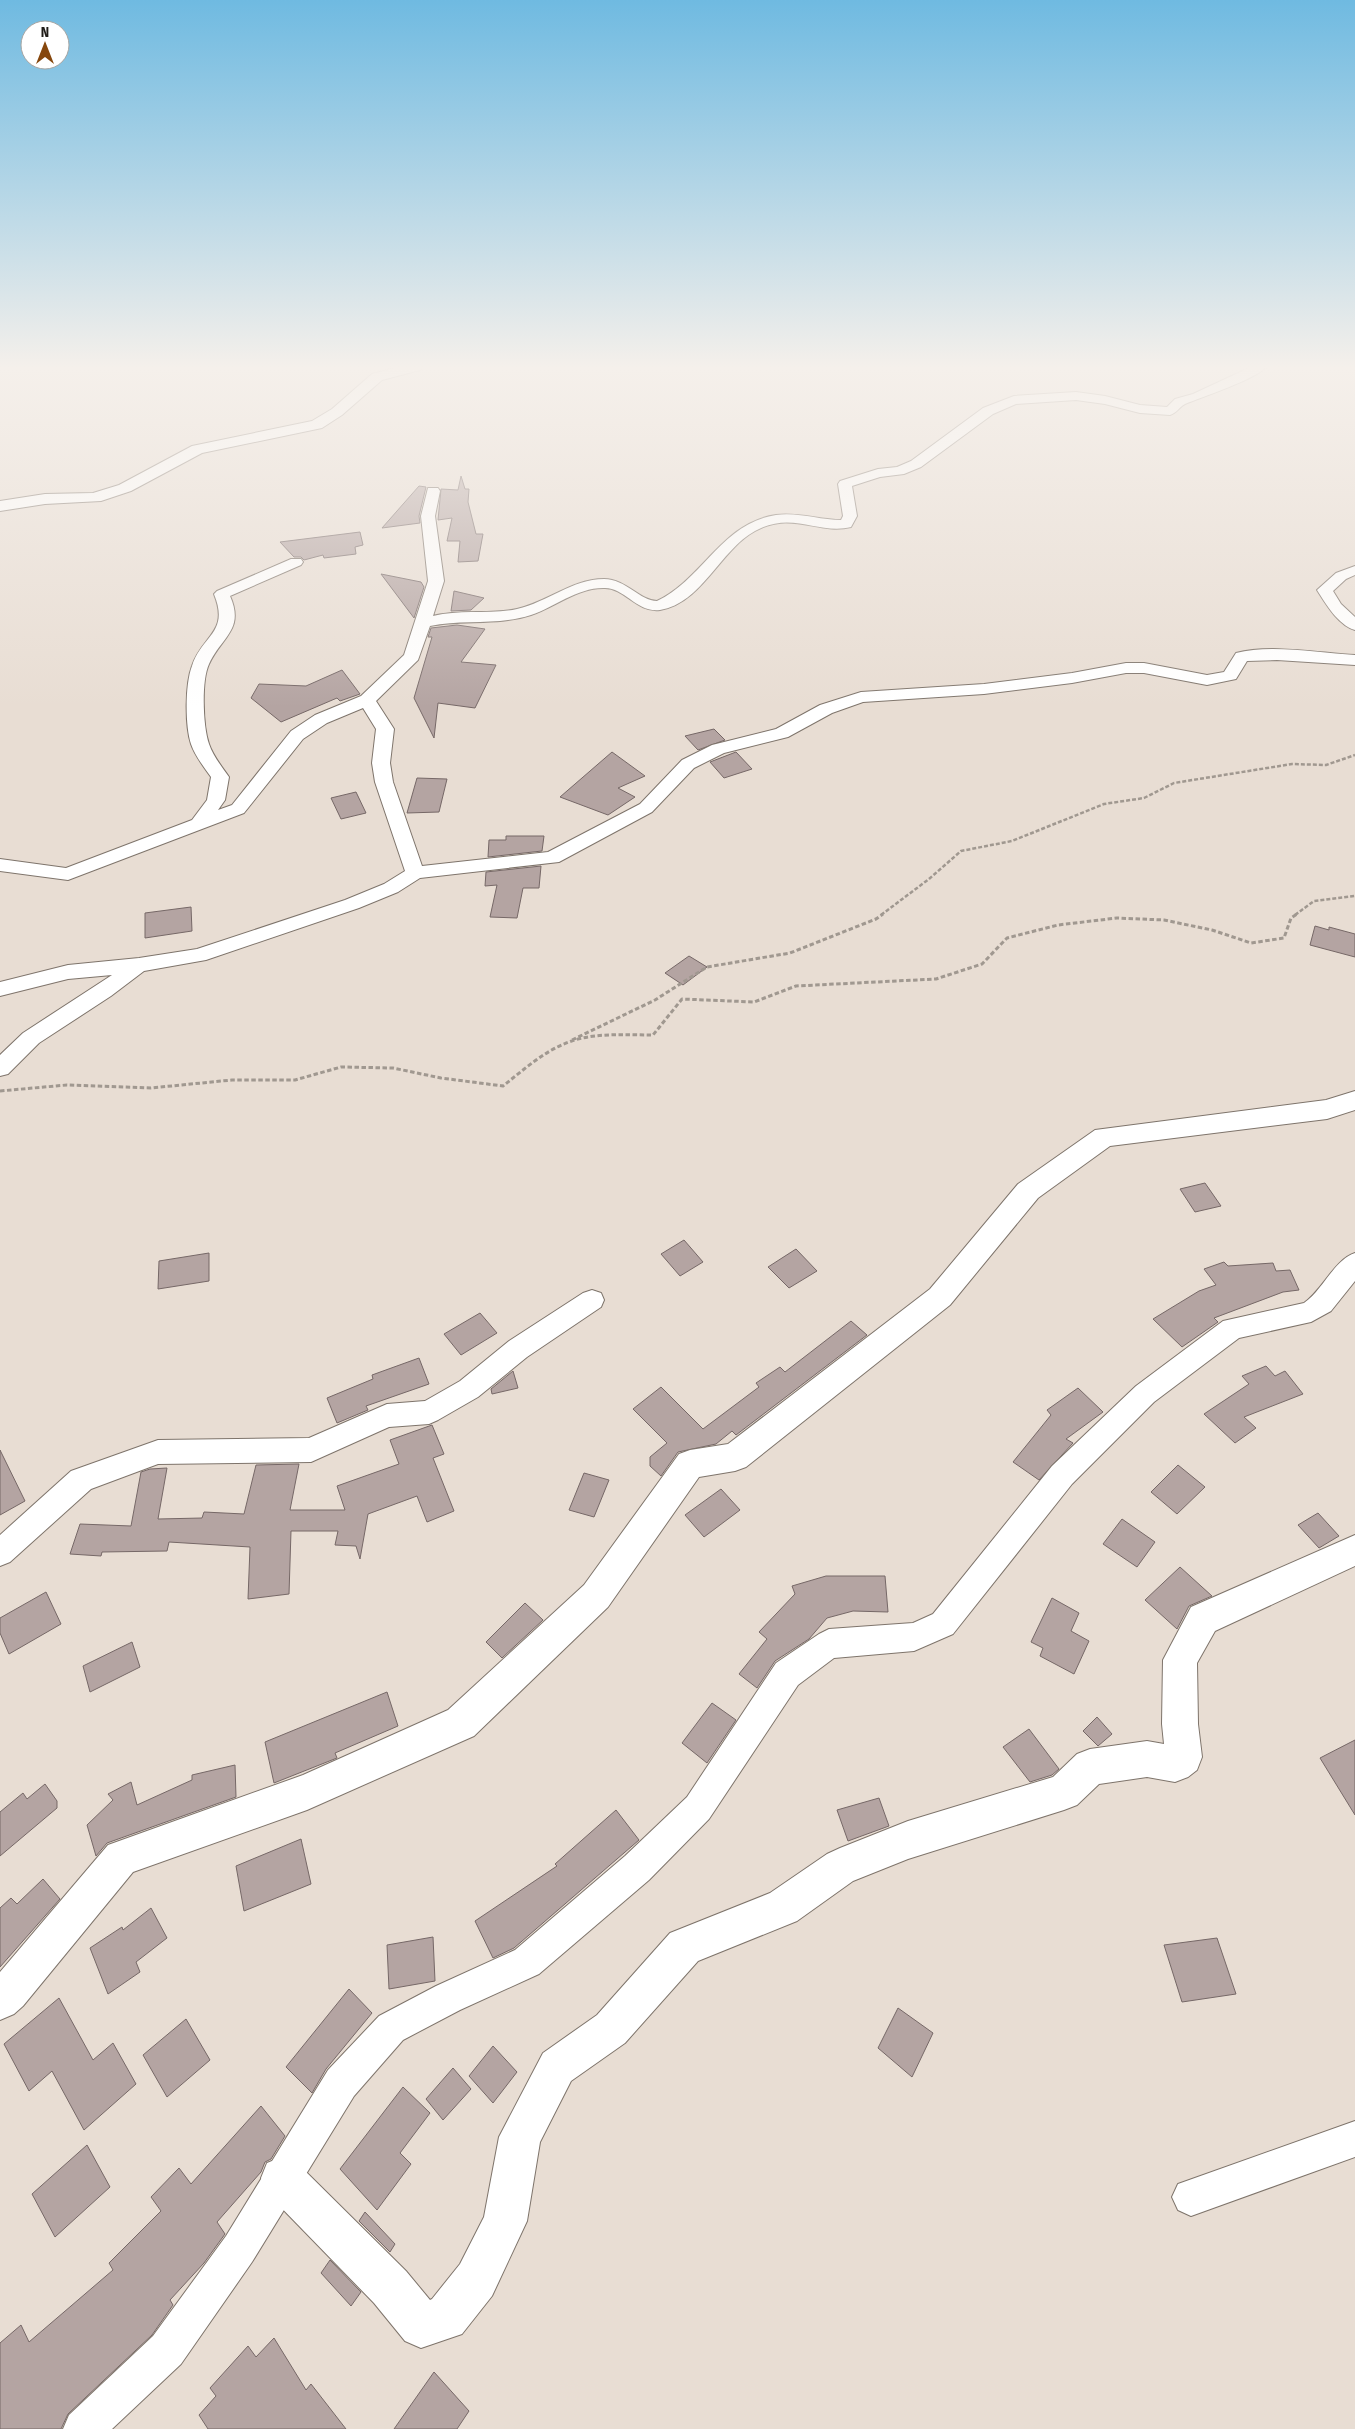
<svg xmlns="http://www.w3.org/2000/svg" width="1355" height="2429" viewBox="0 0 1355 2429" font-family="'Fira Sans Condensed',sans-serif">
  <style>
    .building { fill: #b4a4a2; stroke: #766867 }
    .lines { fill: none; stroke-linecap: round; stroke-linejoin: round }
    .minor-casing { stroke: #7e746b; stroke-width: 2 }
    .tertiary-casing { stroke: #7e746b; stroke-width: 2 }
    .path-far1 { stroke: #a09890; stroke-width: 2.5; stroke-dasharray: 4 2; stroke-linecap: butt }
    .path { stroke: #a09890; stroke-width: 3; stroke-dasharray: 4.5 2.5; stroke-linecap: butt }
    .minor { fill: #fff; fill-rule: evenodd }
    .tertiary { fill: #fff; fill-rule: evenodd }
  </style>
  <rect width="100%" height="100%" fill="#e8ddd3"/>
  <path class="building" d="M461 476 465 489H469L468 502 476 534H483L478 561 458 562 460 541H447L452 518 438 520 441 489 458 490Z
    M419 486 426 487 419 516 420 523 382 528Z
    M360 532 363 545 355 547 356 554 324 558 323 555 304 560 301 557H294L280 542Z
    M381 574 421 582 424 587 414 618Z
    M454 591 484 598 471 610 451 611Z
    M457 625 485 629 461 662 496 665 475 708 438 703 434 738 414 698 432 637H428L431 628Z
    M342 670 360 694 340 701 337 698 281 722 251 698 259 684 306 686Z
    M714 729 725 740 698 750 685 736Z
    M612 752 645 776 618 788 635 797 608 815 560 797Z
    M736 752 752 769 724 778 710 762Z
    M417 778 447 779 439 812 407 813Z
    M356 792 366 813 341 819 331 798Z
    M506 836H544L542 851 488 857 489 840H506Z
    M541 866 539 888H523L517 918 490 917 497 885 485 886 486 872Z
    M191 907 192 931 145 938V913Z
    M1315 926 1329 930V927L1355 934V957L1310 945Z
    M689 956 707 967 683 985 665 973Z
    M1205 1183 1221 1206 1195 1212 1180 1189Z
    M684 1240 703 1262 680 1276 661 1254Z
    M796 1249 817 1271 789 1288 768 1267Z
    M209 1253V1281L158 1289 159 1261Z
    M1224 1262 1228 1266 1273 1263 1276 1271 1290 1270 1299 1290 1283 1292 1214 1318 1218 1322 1182 1347 1153 1319 1199 1291 1216 1285 1204 1269Z
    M480 1313 497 1333 461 1355 444 1334Z
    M851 1321 867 1335 736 1435 732 1431 716 1444 678 1452 661 1476 650 1466V1457L667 1443 633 1409 661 1387 703 1429 759 1387 756 1383 780 1367 785 1372Z
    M419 1358 429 1384 366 1406 368 1410 337 1423 327 1398 373 1379 372 1375Z
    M1266 1366 1275 1376 1285 1371 1303 1394 1244 1417 1256 1428 1235 1443 1204 1414 1249 1384 1242 1376Z
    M513 1371 518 1388 492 1394 491 1389Z
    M1078 1388 1103 1412 1066 1439 1073 1443 1039 1480 1013 1462 1051 1415 1047 1410Z
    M432 1425 444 1454 433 1458 454 1511 427 1522 417 1496 368 1514 360 1559 356 1546 335 1545 338 1531H291L289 1594 248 1599 250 1547 169 1542 167 1551 102 1552 101 1556 70 1554 80 1524 131 1526 141 1472 150 1469 167 1468 158 1519 202 1518 204 1512 244 1514 256 1465 299 1464 290 1510H345L337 1486 399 1464 390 1440Z
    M0 1450 25 1501 0 1515Z
    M1178 1465 1205 1487 1177 1514 1151 1492Z
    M584 1473 609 1480 594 1517 569 1510Z
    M721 1489 740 1510 704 1537 685 1515Z
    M1318 1513 1339 1536 1319 1548 1298 1525Z
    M1122 1519 1155 1542 1137 1567 1103 1544Z
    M1180 1567 1212 1596 1189 1606 1177 1629 1145 1600Z
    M826 1576H885L888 1612 853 1611 827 1618 809 1639 775 1661 757 1688 739 1674 767 1639 759 1632 795 1594 792 1586Z
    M46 1592 61 1624 9 1654 0 1633V1618Z
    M1052 1598 1079 1613 1071 1631 1089 1641 1074 1674 1040 1656 1043 1648 1031 1642Z
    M525 1603 543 1620 502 1658 486 1642Z
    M132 1642 140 1667 90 1692 83 1666Z
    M387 1692 398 1726 335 1753 337 1758 274 1783 265 1742Z
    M712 1703 736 1720 707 1763 682 1743Z
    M1097 1717 1112 1734 1098 1746 1083 1731Z
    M1029 1729 1059 1769 1052 1775 1030 1782 1003 1747Z
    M1355 1740V1815L1320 1758Z
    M235 1765 236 1797 107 1843 96 1856 87 1825 113 1800 108 1794 131 1782 137 1805 192 1780V1775Z
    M45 1784 57 1801V1808L0 1856V1812L23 1793 27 1799Z
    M879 1798 889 1826 848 1841 837 1810Z
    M616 1810 639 1840 514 1948 493 1958 475 1921 557 1866 555 1864Z
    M301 1839 311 1884 244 1911 236 1866Z
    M43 1879 60 1899 0 1967V1908L11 1898 17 1904Z
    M151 1908 167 1938 136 1962 140 1972 108 1994 90 1948 122 1927 123 1930Z
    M433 1937 435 1981 389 1989 387 1945Z
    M1217 1938 1236 1994 1182 2002 1164 1945Z
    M349 1989 372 2013 326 2069 312 2093 286 2067Z
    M59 1998 93 2060 113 2043 136 2084 84 2130 52 2071 29 2091 4 2044Z
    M898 2008 933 2033 912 2077 878 2048Z
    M186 2019 210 2060 167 2097 143 2055Z
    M493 2046 517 2072 493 2103 469 2076Z
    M453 2068 471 2089 443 2120 426 2099Z
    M403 2087 430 2113 400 2153 411 2164 377 2210 340 2169Z
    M261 2106 285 2136 271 2159 265 2162 261 2172 217 2222 225 2234 204 2263 170 2300 173 2305 152 2335 68 2414 61 2429H0V2343L21 2325 29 2342 113 2270 109 2263 161 2211 151 2197 179 2168 191 2184Z
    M87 2145 110 2187 55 2237 32 2194Z
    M365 2212 395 2244 390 2252 359 2221Z
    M330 2260 361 2292 351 2306 321 2273Z
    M274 2338 306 2390 311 2384 346 2429H208L199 2415 216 2396 210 2388 248 2346 256 2357Z
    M434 2372 469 2411 457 2429H394Z"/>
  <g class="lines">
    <defs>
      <path id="minor" d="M1251 367H1266C1256 379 1202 397 1185 404 1179 407 1177 413 1170 415L1140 413 1105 404 1076 400 1016 404 993 414 921 467 904 474 880 477 852 486 857 516 851 527C818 535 792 510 755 531 720 550 702 603 660 610 637 613 625 588 605 588 578 587 555 607 531 615 498 626 463 619 430 626L418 660 376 701 394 729 390 763 393 782 422 866 548 852 640 804 682 760 712 745 776 729 820 705 861 692 984 684 1072 673 1126 663H1144L1207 675 1224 672 1236 653C1271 644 1319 653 1355 655V665L1277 660 1247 661 1236 679 1207 685 1144 673H1126L1072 683 984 694 863 702 832 713 788 737 724 753 694 768 652 812 559 862 420 878 398 892 359 908 206 960 144 971 111 996 39 1043 8 1074 0 1076V1055L23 1033 112 975 68 979 0 996V982L68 965 139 958 197 949 345 900 384 884 405 871 375 782 372 763 376 729 363 708 327 723 303 739 244 813 68 880 0 871V859L66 868 192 820 207 800 211 777C204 767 195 756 191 744 185 726 185 684 192 666 202 635 230 633 214 594L217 591 291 559H301L303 562 301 565 230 596C245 630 221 637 209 664 201 681 203 727 209 744 213 756 222 767 229 777L225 800 218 810 232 805 291 731 315 715 361 696 404 655 428 581 421 516 428 488H438L440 491 435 516 444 581 433 616C461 609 490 615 517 609 548 602 572 579 604 579 626 579 640 601 657 601 703 579 722 523 776 515 799 512 819 520 841 520L843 516 838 484 840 481 878 469 897 467 911 461 983 408 1014 396 1076 392 1105 396 1140 405 1167 407 1175 399 1193 394Z
        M1355 566V575L1346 579 1333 591 1341 604 1355 617V630C1338 625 1326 604 1317 590L1336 573Z
        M1355 1253V1281L1331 1311 1311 1322 1239 1338 1154 1402 1072 1484 953 1634 914 1651 834 1658 798 1685 709 1819 649 1880 539 1974 460 2010 403 2040 354 2096 252 2262 181 2364 112 2429H63L69 2415 153 2336 226 2236 328 2070 379 2016 436 1986 515 1950 625 1856 687 1797 776 1663 819 1634 829 1629 913 1623 933 1614 1052 1466 1136 1386 1223 1321 1304 1303C1323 1290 1334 1260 1355 1253Z
        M592 1290 601 1293 604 1300 601 1307 527 1357 478 1397 438 1420 429 1424 389 1427 311 1462 158 1464 91 1489 10 1562 0 1566V1535L71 1471 158 1440 309 1438 387 1404 425 1401 460 1381 509 1341 583 1293Z
        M1355 2121V2157L1191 2216 1178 2210 1172 2197 1178 2184Z"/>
      <path id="tertiary" d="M399 367H422L420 370 382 380 342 415 322 428 202 453 131 491 101 501 45 504 0 511V501L45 494 93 493 119 485 192 446 312 421 332 409 372 374Z
        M1355 1091V1110L1327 1119 1110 1146 1038 1198 950 1305 746 1467 735 1471 699 1477 608 1607 474 1736 307 1810 133 1872 23 2006 14 2014 0 2020V1972L108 1845 303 1775 448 1710 584 1585 679 1454 690 1450 728 1444 930 1289 1018 1184 1095 1130 1326 1100Z
        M1355 1535V1566L1215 1631 1197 1663 1198 1724 1202 1757 1197 1770 1188 1777 1175 1782 1147 1777 1099 1784 1077 1805 1064 1810 908 1859 853 1881 797 1921 698 1961 625 2043 571 2081 540 2142 527 2221 492 2296 462 2334 421 2348 405 2341 374 2303 267 2193 261 2178 267 2163 282 2157 297 2163 406 2271 430 2300 432 2299 460 2264 484 2217 499 2137 543 2053 597 2015 670 1933 770 1893 827 1854 840 1848 908 1821 1053 1777 1077 1754 1090 1749 1147 1741 1164 1744 1162 1724 1163 1660 1191 1607Z"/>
    </defs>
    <use href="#minor" class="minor-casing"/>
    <use href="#tertiary" class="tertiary-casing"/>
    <path class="path-far1" d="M881 915 929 879 961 851 1012 841 1104 804 1144 798 1174 783 1292 764 1326 765 1355 755
      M1295 915 1314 901 1355 896"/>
    <path class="path" d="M572 1040 655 1000 707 967 790 953 876 919 883 914
      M0 1091 67 1085 151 1088 232 1080H295L341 1067 393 1068 441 1078 503 1086C522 1071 542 1053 564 1044 590 1032 625 1035 653 1035L682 999 754 1002 796 986 936 979 982 964 1007 938 1058 925 1117 918 1164 920 1212 930 1251 943 1284 938 1291 918 1297 914"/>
    <use href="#minor" class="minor"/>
    <use href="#tertiary" class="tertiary"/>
  </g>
  <linearGradient id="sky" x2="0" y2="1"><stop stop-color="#6fbae1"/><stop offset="0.52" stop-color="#f5f0eb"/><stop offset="1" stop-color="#f5f0eb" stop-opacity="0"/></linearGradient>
  <rect width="1355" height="707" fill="url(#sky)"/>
  <g transform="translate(45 45)"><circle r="24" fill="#ffffff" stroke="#a6a5a3"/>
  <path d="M0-4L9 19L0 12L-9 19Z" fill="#86470d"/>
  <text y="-8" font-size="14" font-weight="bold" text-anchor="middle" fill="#201d19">N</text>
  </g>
</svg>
